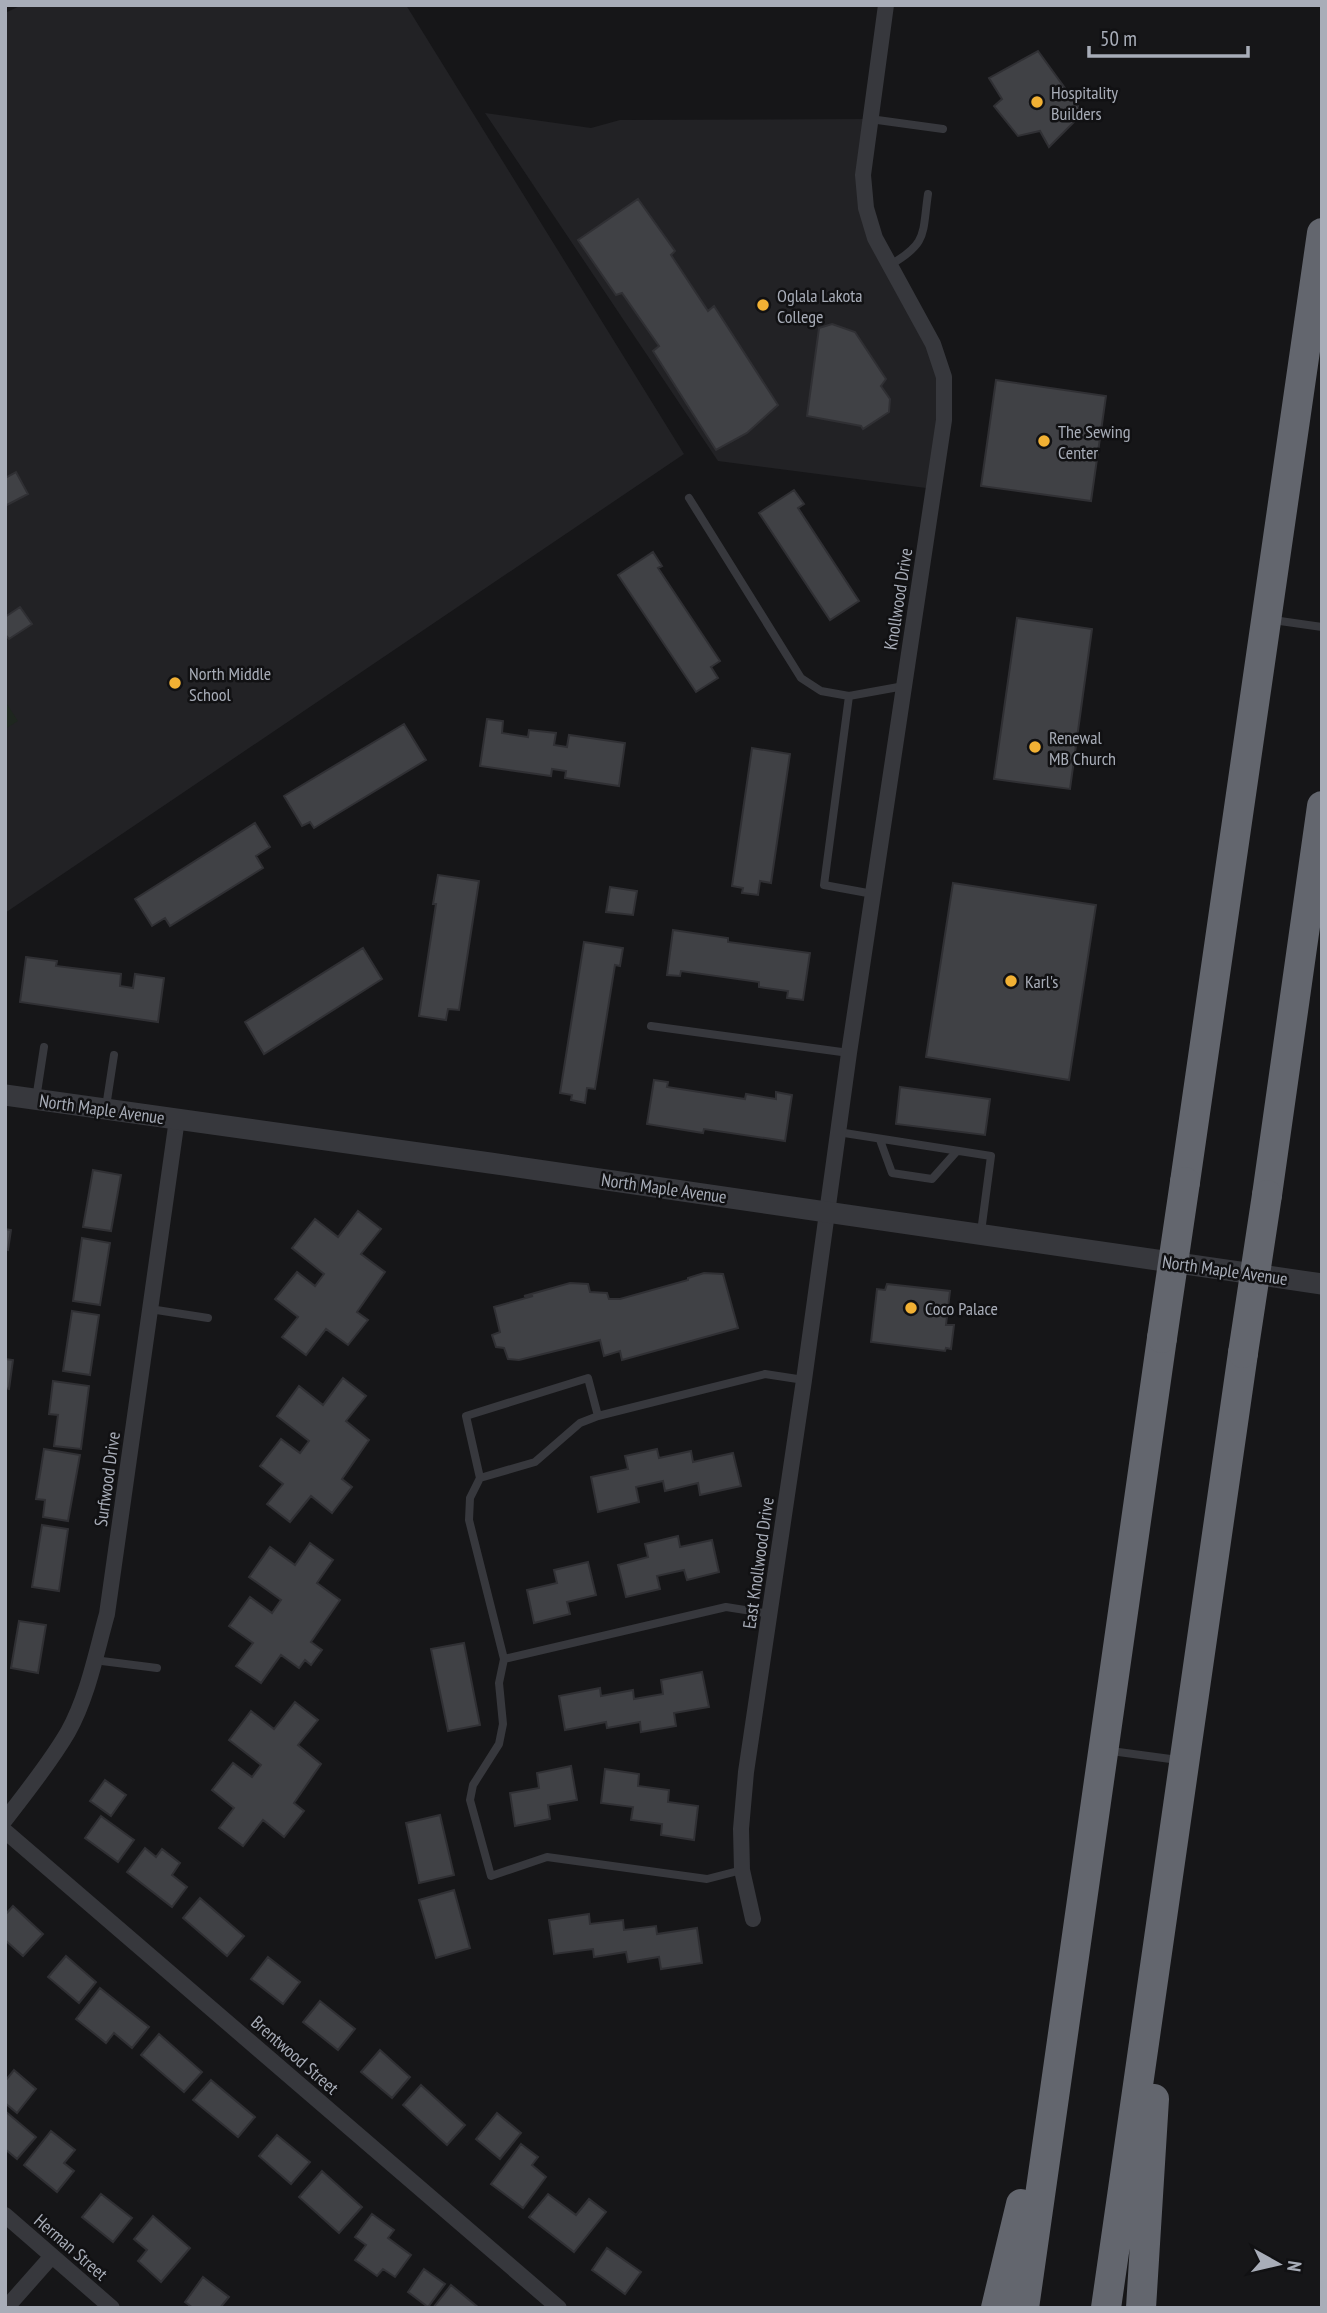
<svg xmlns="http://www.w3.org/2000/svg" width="1327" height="2313" viewBox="0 0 1327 2313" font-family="'PT Sans Narrow',sans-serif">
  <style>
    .built { fill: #222225 }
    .green { fill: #1e261f }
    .building { fill: #404145; stroke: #303034; stroke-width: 2 }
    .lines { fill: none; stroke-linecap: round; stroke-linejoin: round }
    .service { stroke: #37383d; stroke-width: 8 }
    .minor { stroke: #37383d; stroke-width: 16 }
    .tertiary { stroke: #37383d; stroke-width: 21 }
    .motorway { stroke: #63666e; stroke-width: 30 }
    .motorway-bridge { stroke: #63666e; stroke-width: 30 }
    .poi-dot { fill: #f2b134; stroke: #111113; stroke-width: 2.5 }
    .labels { text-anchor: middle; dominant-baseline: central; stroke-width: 5; stroke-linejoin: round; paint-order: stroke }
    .poi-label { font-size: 18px; fill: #a8adb8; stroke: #111113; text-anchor: start }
    .street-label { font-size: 18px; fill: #a8adb8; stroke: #111113 }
  </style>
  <rect width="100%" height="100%" fill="#161618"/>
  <path class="built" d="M22 5H406L684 454 5 913V13Z
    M485 113 591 128 620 120 869 119 866 208 944 377 934 489 718 461Z"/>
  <path class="green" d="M5 701 18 721 5 729Z"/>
  <path class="building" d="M1038 51 1083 113 1049 147 1040 131 1018 136 994 106 1002 99 989 78Z
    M638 199 675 251 671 255 708 311 714 306 778 405 747 433 716 450 653 351 659 346 622 293 616 295 578 240Z
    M832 324 855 332 886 379 881 386 890 399 889 412 863 429 861 426 807 416 819 328Z
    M996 380 1106 396 1091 501 981 486Z
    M16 472 28 494 5 506V478Z
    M794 490 804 504 798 508 859 601 830 620 759 513Z
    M653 552 662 566 658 568 720 661 711 667 718 678 696 692 618 575Z
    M20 607 32 624 9 639 5 634V617Z
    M1017 618 1092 629 1070 789 994 779Z
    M487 719 503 721 502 733 528 737 529 730 556 733 554 745 567 747 569 735 625 743 619 786 565 778 566 771 552 769 551 776 480 766Z
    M404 724 426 760 314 828 310 822 302 826 284 796Z
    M752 748 790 754 771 883 760 881 758 895 742 893 743 888 732 886Z
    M255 823 270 847 256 856 263 868 170 926 165 918 152 926 135 899Z
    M438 875 479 881 459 1010 448 1009 446 1020 419 1016 436 904H433Z
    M953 883 1096 905 1069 1080 926 1057Z
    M610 887 637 891 633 915 606 912Z
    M673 930 728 938V942L810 953 803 1000 787 998 788 991 759 987V982L681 971 680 976 667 975Z
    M584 942 623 948 620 966 615 965 595 1089 587 1088 585 1103 571 1100 572 1095 560 1093Z
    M363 948 382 979 264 1054 245 1022Z
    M26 957 57 961 56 966 121 974 120 986 133 988 135 974 164 978 158 1022 20 1002Z
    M654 1080 668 1082 667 1087 745 1099 746 1094 776 1099V1092L792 1095 785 1141 704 1129 703 1133 647 1124Z
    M900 1087 990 1099 985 1135 896 1124Z
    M93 1170 121 1175 111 1231 83 1227Z
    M358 1211 381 1229 361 1254 385 1272 357 1312 368 1320 348 1345 326 1329 306 1355 282 1337 298 1317 275 1299 297 1272 315 1286 324 1274 292 1248 315 1219 338 1237Z
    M5 1229 11 1230 8 1250 5 1249Z
    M82 1238 110 1243 100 1305 73 1301Z
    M704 1273 723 1274 738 1328 622 1360 620 1351 604 1356 600 1340 519 1360 508 1359 504 1348 496 1347 492 1335 500 1332 494 1307 533 1296H524L570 1283 588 1284 590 1292 607 1293 609 1299H620L688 1280V1278Z
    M887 1284 950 1291 946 1325H954L951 1349 946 1348 945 1351 871 1342 877 1289 885 1290Z
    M72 1311 99 1315 90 1375 63 1371Z
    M5 1359 13 1360 9 1389 5 1388Z
    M343 1378 366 1396 346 1421 369 1440 342 1479 352 1487 332 1513 311 1496 290 1522 267 1504 283 1484 260 1466 281 1439 300 1453 309 1441 277 1416 299 1386 323 1405Z
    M53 1381 89 1386 81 1449 54 1446 58 1415 49 1414Z
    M44 1449 80 1455 68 1521 43 1517 45 1500 36 1499Z
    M657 1449 659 1458 691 1451 693 1462 733 1453 741 1486 700 1495 698 1483 665 1491 663 1481 636 1487 639 1502 598 1512 591 1477 628 1469 625 1456Z
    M42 1525 68 1529 59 1591 32 1587Z
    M678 1536 680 1547 712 1540 719 1572 687 1580 684 1570 657 1576 660 1589 626 1597 618 1565 648 1557 645 1544Z
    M310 1543 333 1560 317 1583 340 1600 311 1642 322 1650 311 1665 305 1660 299 1668 281 1655 261 1683 236 1666 253 1643 229 1626 250 1597 272 1613 281 1600 249 1577 270 1547 295 1565Z
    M588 1562 596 1595 567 1602 570 1614 534 1623 527 1590 557 1583 554 1570Z
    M19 1621 46 1625 38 1673 11 1668Z
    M464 1643 480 1725 448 1731 431 1649Z
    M702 1672 709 1707 674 1713 676 1726 641 1732 640 1722 607 1728 606 1722 565 1730 559 1696 600 1688 601 1696 633 1690 634 1699 663 1694 661 1680Z
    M295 1702 318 1720 298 1745 321 1764 294 1803 304 1811 284 1837 263 1820 243 1846 219 1828 234 1808 212 1790 233 1763 252 1777 261 1765 229 1740 251 1711 274 1729Z
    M571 1766 577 1800 548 1805 550 1819 515 1826 510 1793 539 1788 537 1773Z
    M605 1769 639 1774 638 1786 669 1790 668 1802 698 1806 694 1840 661 1835 662 1824 631 1820 633 1807 601 1803Z
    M105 1780 126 1795 111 1816 90 1801Z
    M440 1815 454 1875 419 1883 406 1823Z
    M101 1816 134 1840 118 1862 85 1838Z
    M145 1848 156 1857 162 1849 180 1863 172 1875 187 1887 172 1907 127 1872Z
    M454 1890 470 1948 436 1958 419 1900Z
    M200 1898 244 1936 227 1956 183 1918Z
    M13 1906 43 1934 23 1956 5 1940V1915Z
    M589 1914 590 1924 623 1920 624 1930 656 1926 657 1934 697 1928 702 1963 661 1969 659 1957 628 1962 626 1952 594 1957 593 1949 554 1954 549 1920Z
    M66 1956 96 1982 79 2003 48 1977Z
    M268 1957 300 1982 283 2004 251 1979Z
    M100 1988 149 2027 132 2048 114 2033 106 2043 76 2019Z
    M320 2001 355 2029 338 2050 303 2022Z
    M159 2034 202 2072 184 2092 141 2055Z
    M380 2050 410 2077 392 2098 361 2072Z
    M14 2070 36 2089 17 2113 5 2103V2081Z
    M211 2080 255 2117 238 2137 193 2100Z
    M421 2085 465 2125 447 2145 403 2105Z
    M5 2111 36 2137 17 2159 5 2149Z
    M497 2113 521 2133 500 2159 476 2139Z
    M51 2131 75 2150 64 2163 74 2171 57 2192 24 2165Z
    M277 2135 310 2162 291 2184 259 2156Z
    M521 2144 538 2157 532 2165 546 2177 523 2208 491 2184Z
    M322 2171 362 2207 339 2233 299 2197Z
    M101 2194 132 2218 113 2242 82 2217Z
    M548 2194 576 2215 589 2199 606 2212 574 2252 529 2217Z
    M372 2214 394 2230 388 2238 411 2255 395 2277 383 2269 377 2276 355 2260 366 2245 355 2237Z
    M153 2216 190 2248 161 2282 138 2261 147 2250 134 2239Z
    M607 2248 641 2272 625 2294 592 2270Z
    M424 2269 445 2284 428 2307 408 2292Z
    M203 2277 229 2297 220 2308H193L185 2302Z
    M451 2285 479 2308H433Z"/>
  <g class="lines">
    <path class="service" d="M870 119 943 129
      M890 265C928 243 922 235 928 194
      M689 498 801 678 821 691 849 696 904 686
      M1273 620 1322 627
      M849 696 824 885 873 894
      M651 1026 849 1053
      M36 1099 44 1047
      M106 1107 114 1055
      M838 1132 991 1156 981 1232
      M880 1140 892 1173 932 1179 957 1151
      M150 1309 208 1318
      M480 1478 466 1416 588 1378 598 1416
      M504 1659 726 1607 770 1614
      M94 1660 157 1668
      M1111 1751 1178 1760
      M742 1870 707 1879 547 1857 491 1876 470 1800 473 1785 499 1744 503 1724 499 1683 504 1659 469 1520 470 1498 480 1478 535 1462 580 1423 598 1416 765 1374 804 1380"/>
    <path class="minor" d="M5 1820C27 1791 50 1763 68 1732 88 1696 96 1653 107 1614L177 1119
      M5 1831 559 2308
      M753 1919 742 1870 741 1829 746 1772 804 1380 849 1053 944 420V377L933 344 875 238 866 208 863 175 886 5
      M5 2215 112 2308
      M6 2308 52 2256"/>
    <path class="tertiary" d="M5 1095 490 1163 1322 1284"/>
    <path class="motorway" d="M1185 1182 1322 233
      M1267 1195 1322 806
      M996 2308 1021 2204
      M1024 2308 1162 1338
      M1106 2308 1243 1353
      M1141 2308 1154 2099"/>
    <path class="motorway-bridge" d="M1162 1338 1185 1182
      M1243 1353 1267 1195"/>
  </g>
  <g class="poi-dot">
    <circle cx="1037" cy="102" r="7"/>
    <circle cx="763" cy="305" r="7"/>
    <circle cx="1044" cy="441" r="7"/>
    <circle cx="175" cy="683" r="7"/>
    <circle cx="1035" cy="747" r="7"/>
    <circle cx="1011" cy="981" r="7"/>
    <circle cx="911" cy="1308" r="7"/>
  </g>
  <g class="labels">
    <g class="poi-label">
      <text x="1051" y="92">Hospitality<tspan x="1051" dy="21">Builders</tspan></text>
      <text x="777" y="295">Oglala Lakota<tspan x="777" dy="21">College</tspan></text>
      <text x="1058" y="431">The Sewing<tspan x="1058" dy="21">Center</tspan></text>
      <text x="189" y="673">North Middle<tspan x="189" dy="21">School</tspan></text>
      <text x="1049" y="737">Renewal<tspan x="1049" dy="21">MB Church</tspan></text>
      <text x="1025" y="981">Karl's</text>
      <text x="925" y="1308">Coco Palace</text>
    </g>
    <g class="street-label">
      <text transform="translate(898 599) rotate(-81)">Knollwood Drive</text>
      <text transform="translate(102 1109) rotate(8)">North Maple Avenue</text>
      <text transform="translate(664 1188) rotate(8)">North Maple Avenue</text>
      <text transform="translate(1225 1270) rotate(8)">North Maple Avenue</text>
      <text transform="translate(107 1479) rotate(-82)">Surfwood Drive</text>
      <text transform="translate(758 1563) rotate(-82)">East Knollwood Drive</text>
      <text transform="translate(295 2055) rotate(41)">Brentwood Street</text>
      <text transform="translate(71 2247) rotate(41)">Herman Street</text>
    </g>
  </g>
  <rect width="1327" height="2313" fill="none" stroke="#a8adb8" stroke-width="14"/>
  <g transform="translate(1278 2264) rotate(98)" stroke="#111113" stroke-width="5" paint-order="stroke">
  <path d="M0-5L12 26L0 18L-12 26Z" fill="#a8adb8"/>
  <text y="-10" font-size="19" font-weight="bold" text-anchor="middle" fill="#a8adb8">N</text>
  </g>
  <path d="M1089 46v10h159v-10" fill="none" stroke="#a8adb8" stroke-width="3.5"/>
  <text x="1100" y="46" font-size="21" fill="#a8adb8" stroke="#111113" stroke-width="5" paint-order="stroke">50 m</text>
</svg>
